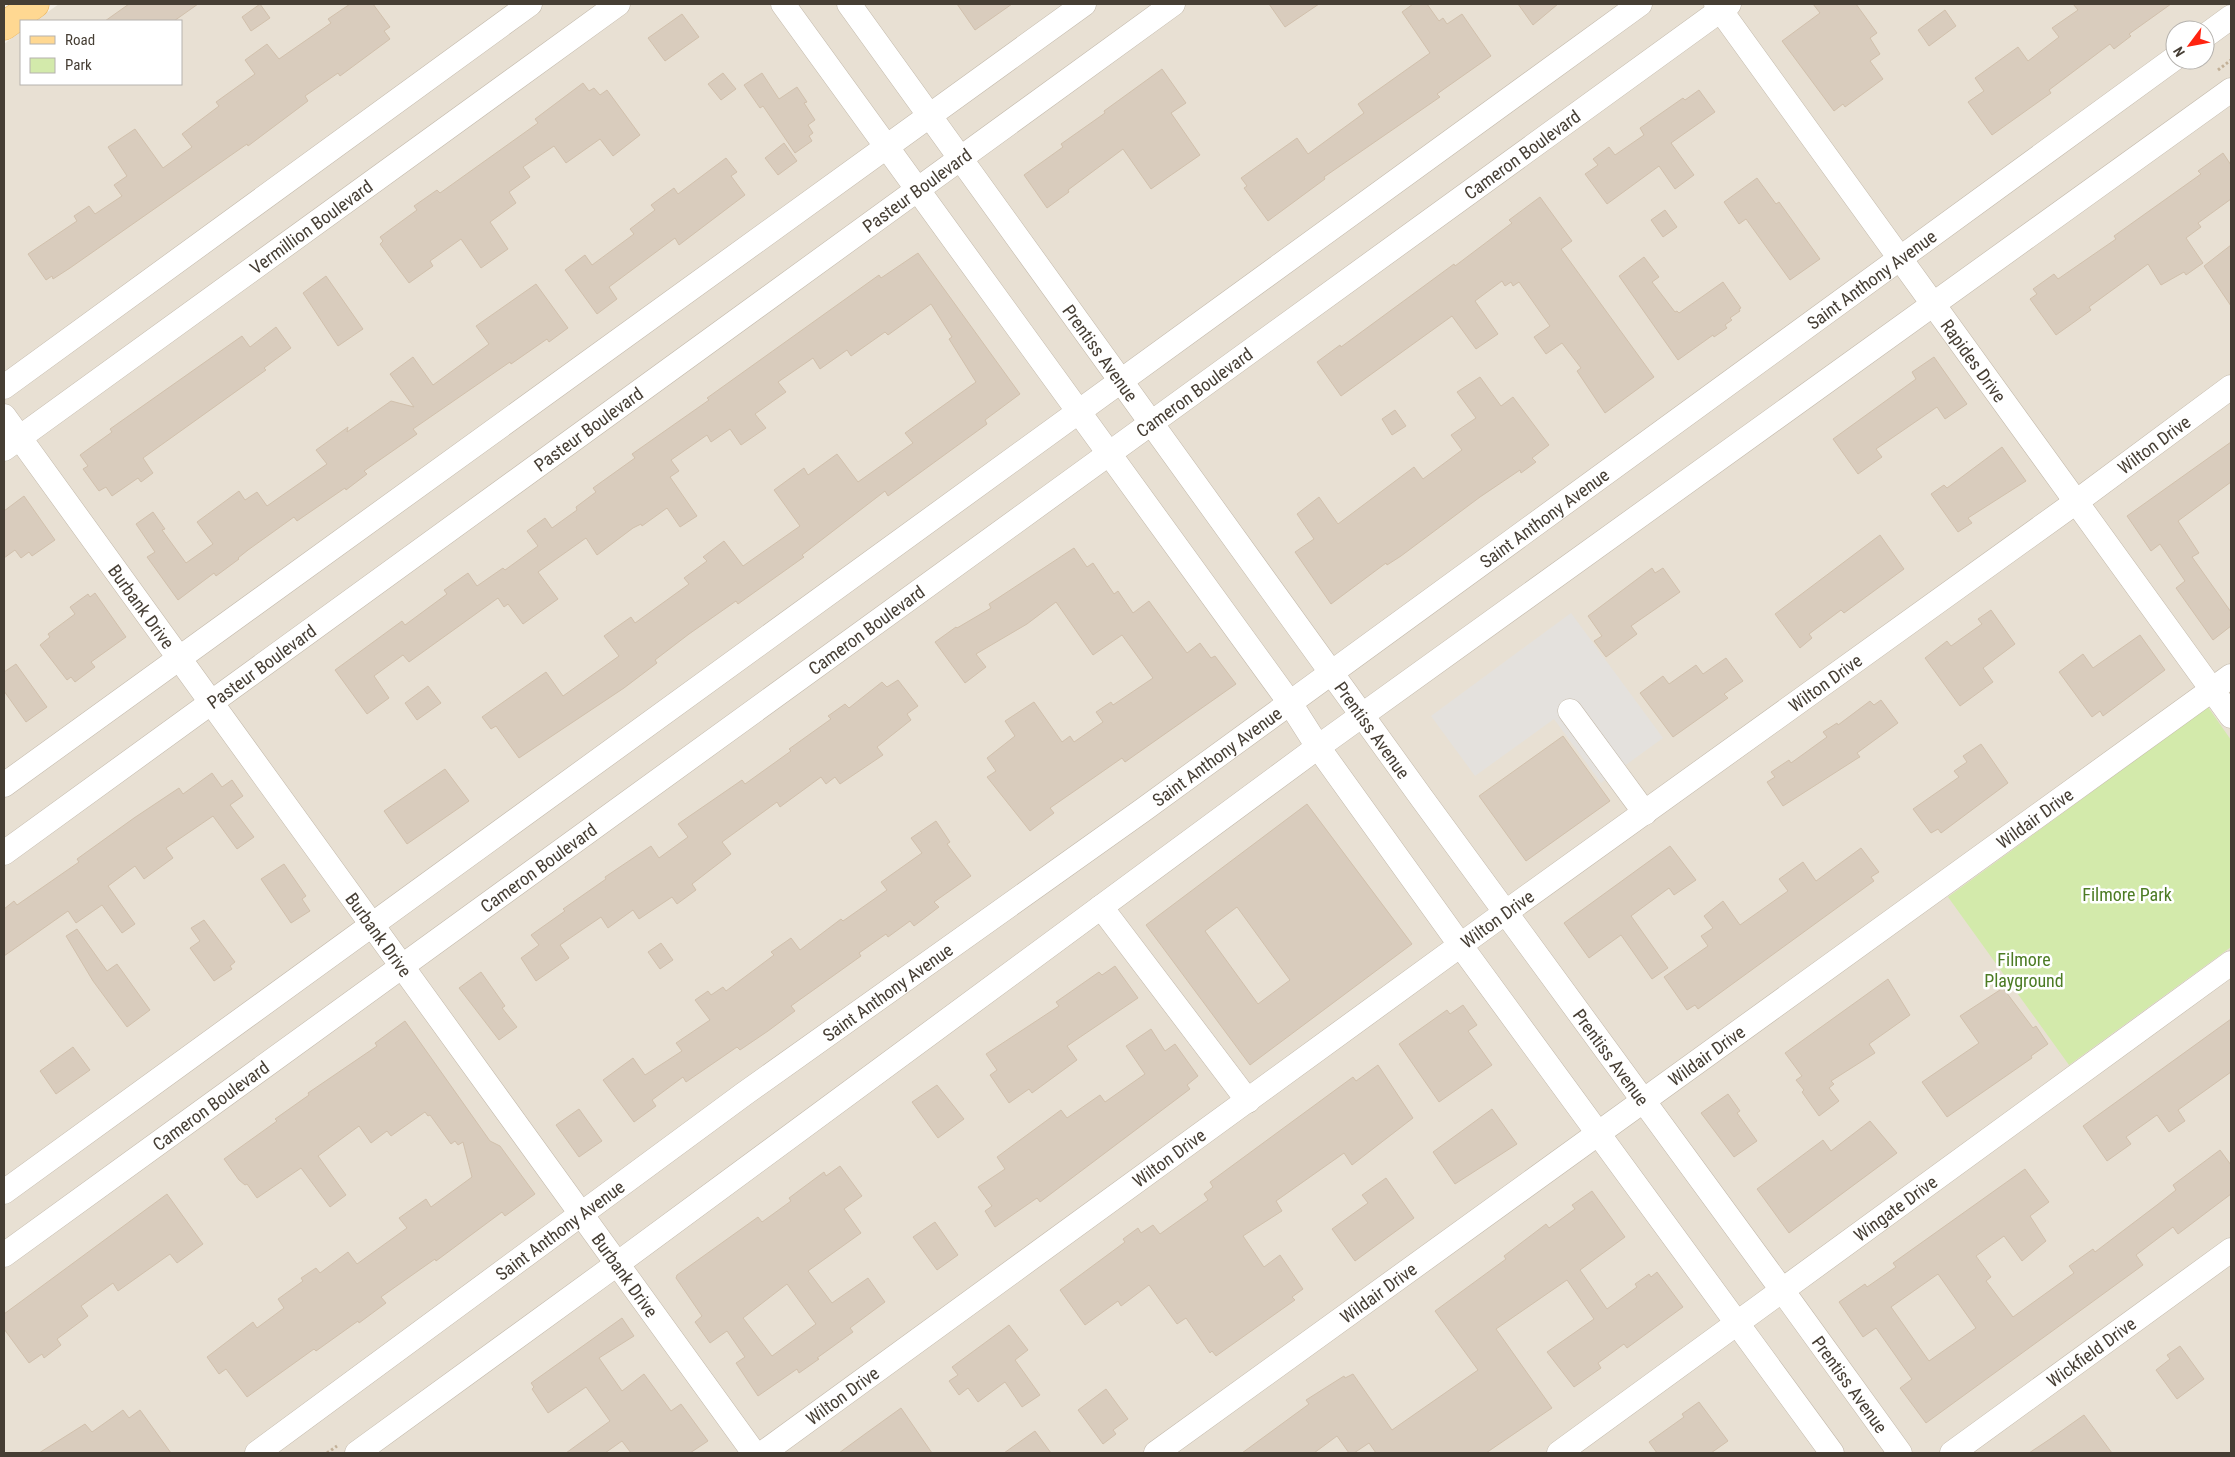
<svg xmlns="http://www.w3.org/2000/svg" width="2235" height="1457" viewBox="0 0 2235 1457" font-family="'Roboto Condensed',sans-serif">
  <style>
    .residential { fill: #e8e0d3; fill-rule: evenodd }
    .green { fill: #d3eaab }
    .parking { fill: #e4e1dd }
    .building { fill: #d9ccbd; stroke: #d1c0ac; fill-rule: evenodd }
    .lines { fill: none; stroke-linecap: round; stroke-linejoin: round }
    .minor-casing { stroke: #c2b8aa; stroke-width: 25 }
    .major-casing { stroke: #eab55c; stroke-width: 29 }
    .path { stroke: #c2b097; stroke-width: 3; stroke-dasharray: 2.5 2.5; stroke-linecap: butt }
    .minor { stroke: #fff; stroke-width: 24 }
    .major { stroke: #ffd892; stroke-width: 28 }
    .labels { text-anchor: middle; dominant-baseline: central; stroke-width: 5; stroke-linejoin: round; paint-order: stroke }
    .street-label { font-size: 18px; fill: #463e34; stroke: #fff }
    .park-label { font-size: 18px; fill: #4c7b24; stroke: #fff }
  </style>
  <rect width="100%" height="100%" fill="#f4eee5"/>
  <path class="residential" d="M59 4H2231V1453H4V44L21 31V84H181V21H35ZM2175 30H2205V60H2175Z"/>
  <path class="green" d="M2208 707 2231 740V947L2069 1065 1948 897Z"/>
  <path class="parking" d="M1571 613 1663 738 1601 783 1554 719 1475 776 1431 716Z"/>
  <path class="building" d="M129 4H198L174 21H105Z
    M260 4 270 18 251 31 242 17Z
    M350 4H373L390 27 384 31 390 39 340 76 338 73 305 96 308 101 248 146 247 144 70 268 53 279 52 276 46 280 28 254 77 221 74 216 89 206 95 214 122 196 114 185 127 176 108 147 135 129 163 168 192 147 182 134 219 106 216 102 255 74 245 60 267 44 279 59 331 23 328 19Z
    M957 4H1012L975 30Z
    M1269 4H1319L1285 27Z
    M1413 4H1427L1439 21 1443 18 1447 24 1462 14 1491 56 1437 94 1440 97 1324 177 1325 179 1268 221 1244 188 1247 186 1241 178 1297 138 1308 154 1364 113 1358 104 1430 53 1402 12Z
    M1518 4H1558L1533 25Z
    M1813 4H1856L1877 33 1870 38 1880 54 1870 61 1883 79 1845 107 1843 104 1834 111 1782 41 1820 13Z
    M2073 4H2171L2129 34 2131 36 2114 49 2110 44 2049 90 2051 93 1992 135 1968 102 1984 91 1975 78 2018 47 2028 61 2059 37 2052 28 2078 10Z
    M1945 10 1956 26 1929 46 1918 30Z
    M682 14 699 37 665 61 648 38Z
    M1162 69 1186 103 1171 113 1200 155 1151 189 1123 149 1068 190 1069 192 1047 208 1024 175 1063 147 1061 144 1105 113 1104 111Z
    M723 73 736 89 721 100 708 84Z
    M762 73 779 99 797 87 807 102 804 103 815 120 808 125 813 133 809 136 812 141 795 153 763 106 760 108 744 85Z
    M583 83 589 91 594 88 600 95 607 90 640 135 613 156 600 139 566 163 554 146 523 167 530 177 509 192 516 203 490 222 508 249 481 268 461 239 430 261 433 266 409 283 380 244 383 241 380 237 417 210 414 206 437 190 440 193 538 123 535 119Z
    M1699 90 1715 112 1671 143 1694 175 1675 189 1659 166 1607 204 1585 174 1598 165 1593 159 1609 147 1615 155 1644 135 1640 128 1683 98 1685 100Z
    M784 143 797 161 778 175 765 158Z
    M2223 153 2231 165V199L2198 223 2201 227 2186 238 2203 263 2186 275 2184 272 2161 285 2148 264 2089 307 2091 310 2056 335 2030 299 2037 294 2033 289 2054 274 2058 279 2116 239 2114 236 2201 174 2198 171Z
    M726 158 737 172 731 176 745 195 679 245 675 238 609 287 617 299 597 314 565 270 585 255 592 265 634 234 630 229 655 210 651 205 674 188 678 194Z
    M1757 178 1776 204 1779 202 1820 259 1790 280 1746 219 1739 224 1724 202Z
    M1540 197 1572 241 1561 249 1654 377 1605 413 1577 371 1581 368 1562 343 1546 354 1534 337 1550 326 1519 282 1513 286 1511 282 1505 286 1502 281 1475 301 1498 334 1476 349 1452 316 1341 396 1317 362 1340 345 1341 347 1454 264 1455 266 1512 223 1509 220Z
    M1665 210 1677 227 1663 237 1651 220Z
    M2231 245V306L2204 266Z
    M918 253 1020 394 985 420 987 424 888 496 885 491 802 555 804 557 738 604 736 601 689 634 655 660 657 663 624 688 519 758 496 726 491 729 482 717 546 672 563 696 619 656 604 636 631 617 635 623 689 584 684 578 707 561 703 557 724 541 743 566 800 526 774 490 804 468 808 475 837 454 858 482 913 443 905 433 976 382 949 339 952 337 931 304 888 335 885 332 851 356 847 350 820 369 813 358 778 382 786 392 755 414 766 428 741 445 730 429 711 442 707 435 671 460 679 471 670 477 697 516 680 527 667 508 642 526 641 524 633 528 597 555 586 538 538 572 558 599 523 624 508 604 504 607 498 598 409 662 403 655 374 676 389 698 367 714 335 670 402 621 405 625 447 594 444 590 468 573 477 586 503 568 505 570 538 546 527 531 545 518 552 528 577 510 576 507 596 492 593 488 635 458 632 454 709 400 707 398 879 275 881 278Z
    M1644 257 1659 277 1652 282 1675 312 1677 311 1679 313 1723 282 1741 308 1739 309 1740 311 1730 318 1732 320 1725 325 1727 328 1714 337 1713 335 1678 360 1619 276Z
    M326 276 363 329 338 346 303 293Z
    M536 284 568 328 549 342 547 339 511 364 510 362 413 429 417 434 364 471 367 474 346 490 345 488 297 521 294 517 248 550 238 558 239 559 216 576 214 573 178 600 147 557 155 552 136 524 153 512 165 529 162 530 186 563 213 544 197 522 239 491 245 500 257 492 267 506 327 464 316 450 348 427 347 432 391 401 414 407 390 374 413 357 433 385 489 344 476 326Z
    M276 327 291 348 264 368 266 370 143 458 153 473 141 482 138 478 112 496 106 487 99 491 83 469 88 466 80 455 112 432 110 429 242 336 250 347Z
    M1934 357 1967 404 1945 419 1937 407 1876 449 1882 457 1858 474 1833 439 1916 379 1912 372Z
    M1480 377 1501 406 1513 397 1549 445 1532 458 1536 462 1521 473 1520 470 1480 497 1401 556 1387 565 1386 563 1331 604 1295 552 1314 539 1297 514 1319 497 1338 524 1414 467 1423 479 1462 450 1451 435 1476 418 1457 392Z
    M1395 410 1406 426 1392 435 1382 419Z
    M2231 442V482L2178 521 2199 553 2192 557 2231 612V626L2213 640 2176 588 2185 581 2160 544 2151 551 2127 516Z
    M2002 447 2026 481 1968 518 1972 523 1958 532 1931 494 1944 485 1947 488Z
    M24 496 55 540 32 556 29 552 21 558 15 550 4 558V511Z
    M1880 535 1904 569 1844 613 1841 610 1809 634 1812 638 1800 648 1775 614Z
    M1074 548 1087 567 1093 563 1114 594 1118 591 1133 613 1149 601 1187 653 1200 643 1211 658 1215 656 1236 684 1125 762 1122 758 1089 781 1050 808 1054 813 1030 831 987 777 996 771 987 758 1015 736 1005 721 1034 702 1062 742 1070 736 1074 742 1103 722 1096 712 1111 702 1113 705 1153 678 1122 635 1093 655 1056 602 1027 624 976 654 986 667 965 683 935 642 956 627 957 628 991 608 989 604Z
    M1652 568 1655 573 1663 568 1680 592 1631 626 1637 634 1606 657 1594 641 1602 636 1588 616Z
    M95 593 126 637 91 662 95 667 75 682 71 677 67 680 40 645 50 637 48 634 75 614 70 607 88 594 90 597Z
    M1991 610 2015 644 1983 668 1993 682 1960 706 1925 658 1947 641 1951 646 1982 624 1978 619Z
    M2140 635 2165 670 2103 716 2100 711 2092 717 2059 672 2083 654 2093 668Z
    M1726 658 1743 681 1724 694 1728 698 1673 737 1640 693 1663 676 1669 684 1696 665 1703 674Z
    M16 664 47 707 26 722 4 691V672Z
    M898 680 918 706 907 714 911 720 877 747 883 755 840 784 835 777 826 784 821 777 780 807 777 802 722 842 731 854 692 884 696 890 677 904 672 897 639 919 633 910 608 928 601 917 560 945 569 958 536 981 521 958 539 945 531 935 565 911 563 909 606 879 605 877 651 846 659 858 688 837 678 824 742 780 745 784 791 751 789 749 831 719 828 716 845 704 849 708 882 682 887 687Z
    M428 686 441 703 417 720 405 703Z
    M1881 700 1898 723 1857 753 1860 757 1858 758 1783 806 1767 782 1775 777 1771 772 1789 760 1791 763 1827 737 1823 732 1837 723 1838 725 1870 701 1874 705Z
    M1563 736 1610 801 1526 861 1479 796Z
    M1981 744 2008 783 1941 833 1938 829 1931 833 1913 809 1959 777 1954 771 1967 762 1963 756Z
    M445 769 469 801 407 844 384 811Z
    M212 773 222 787 232 780 243 796 230 805 254 837 237 849 213 816 166 848 173 858 144 879 135 866 108 886 135 924 122 933 102 905 76 923 68 911 4 956V909L14 901 17 905 79 862 77 859 134 818 179 788 183 794Z
    M1307 804 1412 944 1250 1065 1146 925ZM1237 907 1290 980 1258 1004 1205 931Z
    M936 821 950 842 947 844 971 876 934 902 939 907 914 926 910 921 888 937 886 934 859 953 861 956 791 1006 795 1011 768 1031 740 1050 737 1047 686 1082 683 1077 652 1100 656 1106 634 1122 603 1080 633 1058 645 1075 682 1051 676 1043 710 1020 695 1000 708 991 711 995 723 987 726 991 774 955 771 952 791 938 800 950 841 919 843 921 887 890 881 882 922 853 911 838Z
    M1670 846 1696 880 1674 895 1669 888 1631 916 1668 968 1652 979 1621 935 1589 958 1564 923Z
    M1861 848 1879 872 1871 877 1874 881 1698 1009 1695 1005 1687 1010 1664 977 1708 946 1701 936 1713 928 1704 916 1723 901 1740 925 1788 891 1779 879 1803 862 1816 881Z
    M284 864 306 896 302 899 310 911 291 923 261 879Z
    M204 920 235 962 230 966 232 969 214 981 190 948 200 941 191 928Z
    M77 929 107 971 117 964 150 1010 127 1027 93 981 66 936Z
    M661 943 673 960 660 969 648 952Z
    M1115 966 1138 998 1067 1046 1077 1060 1032 1093 1029 1089 1009 1103 990 1075 997 1070 986 1054 1059 1006 1056 1002 1099 972 1102 975Z
    M481 972 505 1006 502 1008 517 1027 499 1040 459 988Z
    M1888 979 1910 1015 1869 1044 1875 1053 1831 1081 1834 1084 1829 1088 1839 1101 1819 1116 1802 1092 1804 1090 1796 1080 1802 1076 1785 1053Z
    M2003 988 2033 1028 2036 1026 2048 1044 2031 1056 2032 1058 1947 1117 1922 1082 1979 1043 1960 1016Z
    M1463 1005 1477 1025 1468 1031 1492 1065 1439 1102 1399 1044 1447 1010 1450 1014Z
    M2231 1019V1072L2178 1110 2185 1121 2169 1132 2157 1115 2126 1137 2131 1144 2107 1161 2083 1126Z
    M405 1021 490 1141 500 1146 535 1194 505 1216 502 1212 436 1261 435 1259 381 1297 386 1303 359 1323 358 1321 316 1351 314 1349 247 1397 226 1369 219 1374 207 1357 253 1322 257 1328 284 1308 278 1299 303 1281 301 1278 316 1268 320 1273 348 1252 357 1264 407 1228 399 1218 426 1199 431 1207 472 1177 463 1142 458 1145 455 1141 451 1144 430 1115 428 1116 425 1112 391 1136 387 1131 371 1143 359 1126 318 1156 346 1195 330 1207 301 1168 257 1198 247 1184 245 1185 239 1180 224 1159 277 1121 275 1119 309 1095 308 1093 377 1046 375 1043Z
    M1151 1029 1165 1051 1175 1044 1198 1076 1187 1085 1190 1089 1040 1202 1037 1198 995 1227 985 1211 992 1206 978 1187 1005 1169 997 1157 1061 1110 1067 1118 1100 1095 1105 1102 1145 1074 1126 1046Z
    M73 1047 90 1070 56 1094 40 1071Z
    M1378 1065 1413 1118 1352 1165 1344 1153 1276 1201 1282 1211 1243 1236 1264 1267 1280 1255 1303 1289 1292 1297 1295 1300 1216 1356 1212 1351 1210 1353 1186 1318 1177 1324 1149 1285 1121 1306 1118 1301 1085 1325 1060 1290 1125 1242 1123 1239 1138 1228 1141 1233 1153 1225 1160 1234 1208 1200 1204 1194 1213 1187 1210 1182 1353 1077 1356 1081Z
    M937 1085 964 1119 938 1138 912 1102Z
    M1728 1094 1740 1111 1737 1113 1757 1141 1734 1157 1701 1113Z
    M579 1109 602 1141 579 1157 556 1125Z
    M1492 1109 1517 1144 1455 1184 1433 1152Z
    M1870 1121 1897 1153 1789 1233 1757 1189 1823 1140 1831 1151Z
    M2220 1150 2231 1165V1194L2178 1234 2173 1227 2136 1255 2143 1265 1926 1423 1900 1388 1912 1379 1876 1328 1863 1337 1839 1302 1865 1284 1867 1287 1896 1267 1893 1263 2025 1169 2049 1202 2030 1216 2046 1241 2022 1261 2004 1236 1976 1256 1991 1277 1986 1281 2013 1317 2074 1273 2069 1266 2093 1249 2095 1252 2157 1205 2176 1190 2173 1185ZM1938 1274 1976 1328 1929 1361 1891 1307Z
    M840 1166 862 1196 844 1209 861 1233 808 1271 832 1303 868 1278 885 1302 850 1328 853 1332 817 1358 819 1359 799 1373 797 1369 758 1396 736 1363 745 1357 727 1331 710 1343 695 1322 702 1316 676 1278 677 1275 758 1217 762 1222 791 1201 789 1198 824 1172 826 1176ZM787 1284 816 1324 772 1356 743 1318Z
    M1386 1178 1414 1218 1355 1261 1332 1229 1368 1203 1362 1195Z
    M1592 1191 1625 1237 1580 1270 1607 1309 1637 1287 1635 1284 1649 1274 1651 1277 1657 1272 1683 1307 1627 1348 1624 1344 1598 1363 1601 1368 1574 1387 1547 1352 1594 1319 1567 1280 1496 1329 1552 1408 1486 1453H1376L1369 1443 1354 1453H1349L1337 1436 1314 1453H1242L1309 1404 1306 1400 1344 1376 1345 1378 1353 1374 1392 1430 1478 1370 1435 1311 1506 1259 1504 1256 1546 1224 1549 1228 1575 1209 1572 1205Z
    M167 1194 203 1244 177 1263 170 1254 118 1291 113 1283 81 1306 88 1316 57 1339 61 1345 44 1358 42 1354 29 1363 4 1329V1314Z
    M935 1222 958 1255 937 1270 913 1237Z
    M622 1318 634 1336 599 1358 622 1391 644 1374 671 1411 681 1404 708 1441 690 1453H631L622 1441 605 1453H566L610 1421 586 1387 548 1413 532 1389 534 1387 531 1383Z
    M1009 1325 1028 1350 1015 1360 1040 1395 1022 1407 1005 1382 978 1402 968 1388 959 1395 949 1381 958 1375 952 1367Z
    M2180 1346 2204 1379 2177 1399 2156 1370 2170 1359 2167 1355Z
    M1106 1389 1128 1419 1113 1430 1116 1434 1103 1444 1078 1410Z
    M1699 1402 1728 1441 1711 1453H1657L1649 1442 1684 1417 1682 1414Z
    M901 1408 932 1453H839L865 1434Z
    M123 1410 129 1418 140 1410 171 1453H39L85 1424 92 1432Z
    M2084 1415 2112 1453H2029L2050 1439Z
    M1035 1431 1051 1453H1004Z"/>
  <g class="lines">
    <defs>
      <g id="minor">
        <path d="M783 4 1290 703 1318 747 1461 946 1832 1453"/>
        <path id="s1" d="M849 4 1421 797 1782 1290 1900 1453"/>
        <path id="s2" d="M1716 4 2231 716"/>
        <path d="M2205 36 2231 17"/>
        <path d="M4 387 530 4"/>
        <path id="s3" d="M4 416 754 1453"/>
        <path id="s4" d="M4 449 618 4"/>
        <path d="M1570 711 1645 813"/>
        <path d="M4 785 1084 4"/>
        <path id="s5" d="M4 853 1173 4"/>
        <path d="M1101 907 1248 1101"/>
        <path d="M4 1192 1640 4"/>
        <path id="s6" d="M4 1255 1729 4"/>
        <path id="s7" d="M257 1453 744 1094 1143 810 2175 58"/>
        <path d="M357 1453 617 1264 1318 747 2231 90"/>
        <path id="s8" d="M763 1453 1506 912 2076 502 2231 387"/>
        <path id="s9" d="M1156 1453 2231 676"/>
        <path id="s10" d="M1559 1453 2231 963"/>
        <path id="s11" d="M1952 1453 2231 1250"/>
      </g>
      <path id="major" d="M4 26 35 4"/>
    </defs>
    <use href="#minor" class="minor-casing"/>
    <use href="#major" class="major-casing"/>
    <path class="path" d="M2218 70 2231 60
      M327 1453 337 1446"/>
    <use href="#minor" class="minor"/>
    <use href="#major" class="major"/>
  </g>
  <g class="labels">
    <g class="street-label">
      <text stroke="none"><textPath href="#s6" startOffset="1875">Cameron Boulevard</textPath></text>
      <text stroke="none"><textPath href="#s5" startOffset="1128">Pasteur Boulevard</textPath></text>
      <text stroke="none"><textPath href="#s4" startOffset="379">Vermillion Boulevard</textPath></text>
      <text stroke="none"><textPath href="#s7" startOffset="1996">Saint Anthony Avenue</textPath></text>
      <text stroke="none"><textPath href="#s1" startOffset="430">Prentiss Avenue</textPath></text>
      <text stroke="none"><textPath href="#s2" startOffset="440">Rapides Drive</textPath></text>
      <text stroke="none"><textPath href="#s6" startOffset="1470">Cameron Boulevard</textPath></text>
      <text stroke="none"><textPath href="#s5" startOffset="722">Pasteur Boulevard</textPath></text>
      <text stroke="none"><textPath href="#s8" startOffset="1718">Wilton Drive</textPath></text>
      <text stroke="none"><textPath href="#s7" startOffset="1591">Saint Anthony Avenue</textPath></text>
      <text stroke="none"><textPath href="#s3" startOffset="235">Burbank Drive</textPath></text>
      <text stroke="none"><textPath href="#s6" startOffset="1065">Cameron Boulevard</textPath></text>
      <text stroke="none"><textPath href="#s5" startOffset="318">Pasteur Boulevard</textPath></text>
      <text stroke="none"><textPath href="#s8" startOffset="1312">Wilton Drive</textPath></text>
      <text stroke="none"><textPath href="#s1" startOffset="895">Prentiss Avenue</textPath></text>
      <text stroke="none"><textPath href="#s7" startOffset="1186">Saint Anthony Avenue</textPath></text>
      <text stroke="none"><textPath href="#s9" startOffset="1084">Wildair Drive</textPath></text>
      <text stroke="none"><textPath href="#s6" startOffset="660">Cameron Boulevard</textPath></text>
      <text stroke="none"><textPath href="#s8" startOffset="908">Wilton Drive</textPath></text>
      <text stroke="none"><textPath href="#s3" startOffset="640">Burbank Drive</textPath></text>
      <text stroke="none"><textPath href="#s7" startOffset="781">Saint Anthony Avenue</textPath></text>
      <text stroke="none"><textPath href="#s9" startOffset="679">Wildair Drive</textPath></text>
      <text stroke="none"><textPath href="#s1" startOffset="1300">Prentiss Avenue</textPath></text>
      <text stroke="none"><textPath href="#s6" startOffset="255">Cameron Boulevard</textPath></text>
      <text stroke="none"><textPath href="#s8" startOffset="502">Wilton Drive</textPath></text>
      <text stroke="none"><textPath href="#s10" startOffset="416">Wingate Drive</textPath></text>
      <text stroke="none"><textPath href="#s7" startOffset="376">Saint Anthony Avenue</textPath></text>
      <text stroke="none"><textPath href="#s3" startOffset="1060">Burbank Drive</textPath></text>
      <text stroke="none"><textPath href="#s9" startOffset="274">Wildair Drive</textPath></text>
      <text stroke="none"><textPath href="#s11" startOffset="172">Wickfield Drive</textPath></text>
      <text stroke="none"><textPath href="#s1" startOffset="1705">Prentiss Avenue</textPath></text>
      <text stroke="none"><textPath href="#s8" startOffset="98">Wilton Drive</textPath></text>
    </g>
    <g class="park-label">
      <text x="2127" y="894">Filmore Park</text>
      <text x="2024" y="959">Filmore<tspan x="2024" dy="21">Playground</tspan></text>
    </g>
  </g>
  <rect width="2235" height="1457" fill="none" stroke="#463e34" stroke-width="10"/>
  <rect x="20" y="20" width="162" height="65" fill="#ffffff" stroke="#b5b2ae"/>
  <rect x="30" y="36" width="25" height="8" fill="#ffd892" stroke="#b5b2ae"/>
  <text x="65" y="45" font-size="15" fill="#463e34">Road</text>
  <rect x="30" y="58" width="25" height="15" fill="#d3eaab" stroke="#b5b2ae"/>
  <text x="65" y="70" font-size="15" fill="#463e34">Park</text>
  <g transform="translate(2190 45) rotate(238)"><circle r="24" fill="#ffffff" stroke="#b5b2ae"/>
  <path d="M0-4L9 19L0 12L-9 19Z" fill="#ff2310"/>
  <text y="-8" font-size="14" font-weight="bold" text-anchor="middle" fill="#463e34">N</text>
  </g>
</svg>
